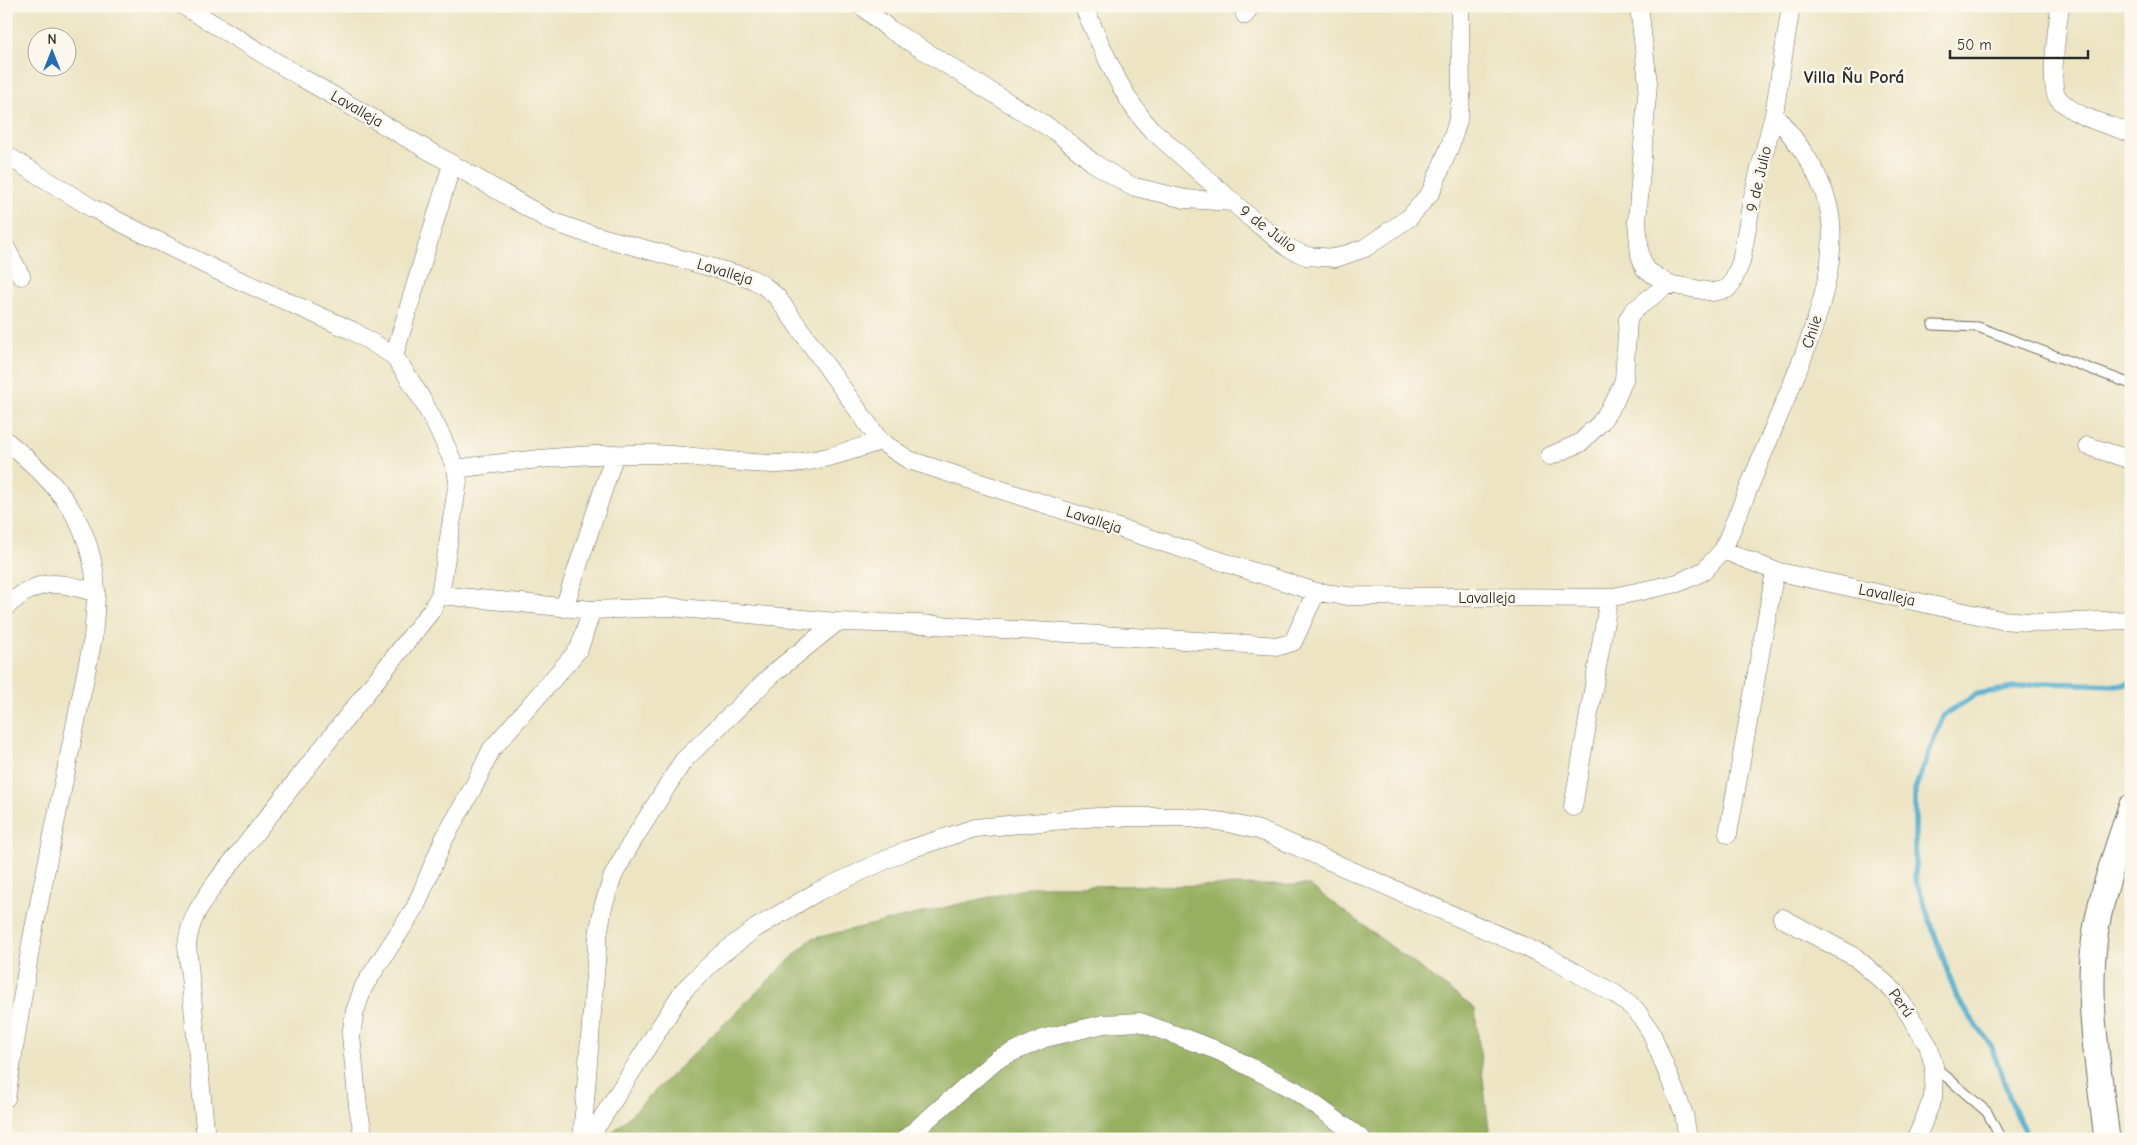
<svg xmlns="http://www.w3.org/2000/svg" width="2137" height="1145" viewBox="0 0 2137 1145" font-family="'Comic Neue',sans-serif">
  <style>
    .forest { fill: #96af60; stroke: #606d46 }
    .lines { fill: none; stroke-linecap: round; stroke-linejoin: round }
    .stream { stroke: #50adce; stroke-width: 5.5 }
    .lane-casing { stroke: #6f6c60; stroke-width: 11 }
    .street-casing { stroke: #6f6c60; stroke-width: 19 }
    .secondary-casing { stroke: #6f6c60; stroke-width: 27 }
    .lane { stroke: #fff; stroke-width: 9 }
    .street { stroke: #fff; stroke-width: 18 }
    .secondary { stroke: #fff; stroke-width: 25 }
    .labels { text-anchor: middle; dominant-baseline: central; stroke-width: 5; stroke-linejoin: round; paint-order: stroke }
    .street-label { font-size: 16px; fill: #2b2b2b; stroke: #fbf7ec }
    .neighbourhood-label { font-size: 18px; font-weight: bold; fill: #2b2b2b; stroke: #fbf7ec }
  </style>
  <rect width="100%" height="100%" fill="#fbf7ec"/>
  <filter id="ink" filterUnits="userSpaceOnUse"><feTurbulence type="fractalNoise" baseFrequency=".02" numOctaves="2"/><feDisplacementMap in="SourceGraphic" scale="10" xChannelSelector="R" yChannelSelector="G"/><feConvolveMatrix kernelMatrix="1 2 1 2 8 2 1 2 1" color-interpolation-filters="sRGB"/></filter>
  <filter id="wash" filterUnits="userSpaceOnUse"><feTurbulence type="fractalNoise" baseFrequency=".0096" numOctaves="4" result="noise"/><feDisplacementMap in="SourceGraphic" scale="20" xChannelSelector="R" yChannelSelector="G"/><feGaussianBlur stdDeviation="1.12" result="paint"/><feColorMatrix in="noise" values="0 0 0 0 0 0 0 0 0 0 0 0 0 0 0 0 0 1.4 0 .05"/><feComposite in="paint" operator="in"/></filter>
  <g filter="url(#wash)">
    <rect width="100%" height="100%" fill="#ece4c3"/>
    <path class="forest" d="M1309 885 1475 1009 1490 1139H606L811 939 1036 886Z"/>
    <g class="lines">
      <path class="stream" d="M2029 1139 2016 1115 1991 1046 1957 998 1915 878V789L1943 716 1977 694 2044 683 2123 685 2131 683"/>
    </g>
  </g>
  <g filter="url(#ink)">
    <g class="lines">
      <defs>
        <path id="lane" d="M1933 325 1978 327 2131 384
          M1934 1066 1987 1112 2001 1139"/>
        <path id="street" d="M184 6 299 76 551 221 579 231 750 278 763 285 777 297 880 441 909 460 1316 592 1348 596 1609 598 1678 583 1704 571 1723 550 1775 571 2001 620 2042 623 2131 620
          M862 6 889 29 1058 133 1092 162 1131 186 1185 199 1233 202
          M1083 6C1103 47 1119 94 1150 128L1253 220 1287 247 1306 256 1336 258 1365 248 1410 217 1431 192 1450 146 1458 120 1461 97 1460 6
          M1639 6 1648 83 1637 222 1640 255 1645 269 1668 284 1713 292 1727 289 1732 283 1741 262 1752 200 1774 114 1791 6
          M2060 6C2058 24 2048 86 2058 98 2075 118 2108 124 2131 133
          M1245 15 1250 6
          M6 155 92 208 214 269 353 331 394 356
          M452 164 394 356C418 390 440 430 456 469
          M6 248 21 276
          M6 441C57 482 93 523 96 591 96 606 94 623 93 638L32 938 6 1098
          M2088 446 2131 460
          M1550 456 1580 443 1601 422 1615 401 1624 380 1628 319 1633 311 1668 284
          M1723 550C1740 509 1757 468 1774 427 1799 368 1845 269 1828 205 1819 170 1797 141 1774 114
          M440 595 592 610 670 607 837 622 919 624 1280 646 1293 642 1316 592
          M6 607C37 578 58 580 96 593
          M564 608 615 454
          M1573 807 1609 598
          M1728 834 1775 571
          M1782 918 1855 957 1895 992 1928 1045 1934 1066 1933 1098 1916 1139
          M206 1139 187 945C190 917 202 903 217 881L431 611 440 595 458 481 456 469C519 460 584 453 648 454 691 454 734 464 777 464 812 464 847 452 880 441
          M364 1139 358 1107 351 1035 355 1011 364 986 415 908 443 841 475 784 491 750 579 649 592 610
          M582 1139 598 936 603 907 613 876 630 845 683 761 775 672 837 622
          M586 1139 597 1126 683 991 720 955 756 928 817 892 907 850 975 828 1098 817H1181L1224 822 1259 830 1548 957 1615 994 1636 1010 1651 1032 1684 1114 1688 1139
          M905 1139 997 1059 1045 1038 1104 1024 1140 1022 1219 1051 1296 1091 1362 1139"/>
        <path id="secondary" d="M2107 1139C2099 1069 2085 999 2096 929 2103 888 2118 847 2131 807"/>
      </defs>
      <use href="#lane" class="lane-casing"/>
      <use href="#street" class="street-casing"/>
      <use href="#secondary" class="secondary-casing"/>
      <use href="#lane" class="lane"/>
      <use href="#street" class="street"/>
      <use href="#secondary" class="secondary"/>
    </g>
  </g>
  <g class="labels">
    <g class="street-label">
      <text transform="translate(357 109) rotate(30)">Lavalleja</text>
      <text transform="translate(1759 179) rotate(-77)">9 de Julio</text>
      <text transform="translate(1268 229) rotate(37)">9 de Julio</text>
      <text transform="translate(725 272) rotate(17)">Lavalleja</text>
      <text transform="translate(1812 332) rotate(-72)">Chile</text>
      <text transform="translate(1094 520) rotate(18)">Lavalleja</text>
      <text transform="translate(1887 595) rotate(12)">Lavalleja</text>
      <text x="1487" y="598">Lavalleja</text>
      <text transform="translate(1901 1003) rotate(54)">Perú</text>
    </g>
    <g class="neighbourhood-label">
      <text x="1854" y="77">Villa Ñu Porá</text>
    </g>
  </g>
  <rect width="2137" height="1145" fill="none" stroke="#fbf7ec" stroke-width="25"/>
  <g transform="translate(52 52)"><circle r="24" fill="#fbf7ec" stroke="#a8a59f"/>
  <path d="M0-4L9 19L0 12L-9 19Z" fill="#1f6fb2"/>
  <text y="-8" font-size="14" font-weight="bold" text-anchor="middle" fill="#2b2b2b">N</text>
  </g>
  <path d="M1950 50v8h138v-8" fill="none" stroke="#2b2b2b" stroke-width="2.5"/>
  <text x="1957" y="50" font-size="15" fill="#2b2b2b" stroke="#fbf7ec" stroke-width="4" paint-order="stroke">50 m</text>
</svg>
